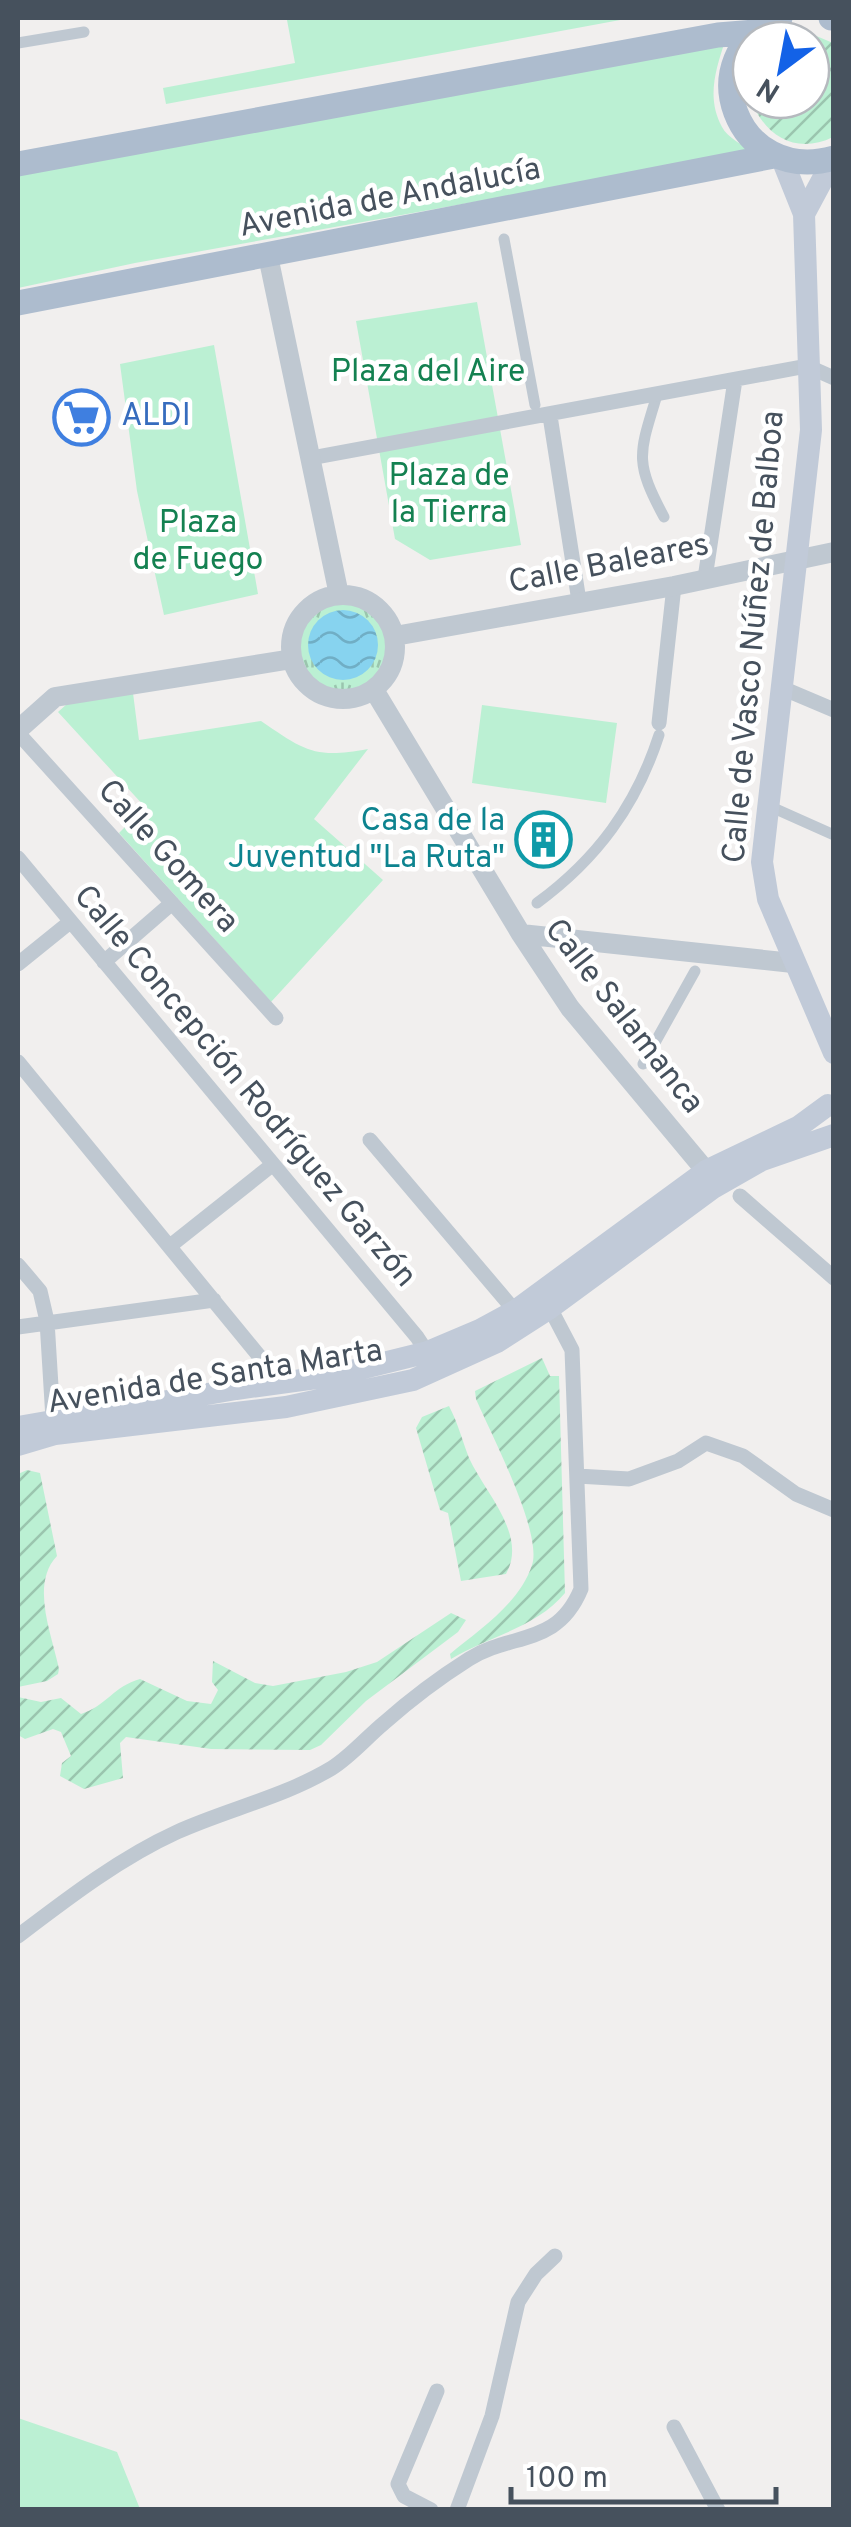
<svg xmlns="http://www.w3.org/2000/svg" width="851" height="2527" viewBox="0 0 851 2527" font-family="Overpass,sans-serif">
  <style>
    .grass { fill: url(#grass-tufts) }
    .park { fill: #bbf0d3 }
    .garden { fill: url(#garden-furrows) }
    .water { fill: url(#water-waves) }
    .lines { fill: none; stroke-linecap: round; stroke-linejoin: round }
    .pedestrian { stroke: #bfc8d1; stroke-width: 11 }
    .minor { stroke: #bfc8d1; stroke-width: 15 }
    .tertiary { stroke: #bfc8d1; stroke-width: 20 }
    .secondary { stroke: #c1cad8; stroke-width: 22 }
    .primary { stroke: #adbcce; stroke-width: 25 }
    .labels { text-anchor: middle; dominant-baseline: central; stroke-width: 9; stroke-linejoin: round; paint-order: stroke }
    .street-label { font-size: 32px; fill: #46515d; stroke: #fff }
    .park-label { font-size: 32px; fill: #148151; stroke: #fff }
    .shop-label { font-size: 32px; fill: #366cbe; stroke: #fff; text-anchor: start }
    .culture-label { font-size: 32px; fill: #0d838f; stroke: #fff; text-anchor: end }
  </style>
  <defs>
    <pattern id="grass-tufts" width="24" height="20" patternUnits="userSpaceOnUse" patternTransform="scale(2.5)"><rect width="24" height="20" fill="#bbf0d3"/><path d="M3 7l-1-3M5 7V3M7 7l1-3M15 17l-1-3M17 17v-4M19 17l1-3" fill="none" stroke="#9ac5ae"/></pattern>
    <pattern id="garden-furrows" width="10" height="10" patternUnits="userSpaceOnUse" patternTransform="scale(2.5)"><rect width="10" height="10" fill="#bbf0d3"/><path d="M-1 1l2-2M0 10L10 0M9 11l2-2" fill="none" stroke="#9ac5ae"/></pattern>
    <pattern id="water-waves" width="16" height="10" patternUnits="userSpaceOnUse" patternTransform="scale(2.5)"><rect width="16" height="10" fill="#87d3ef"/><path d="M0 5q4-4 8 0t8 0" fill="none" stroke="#70aec5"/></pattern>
  </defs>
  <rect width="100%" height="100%" fill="#f1efee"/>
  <path class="grass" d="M295 648a48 48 0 1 1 96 0a48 48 0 1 1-96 0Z"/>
  <path class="park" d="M301 18H631L166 104 163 88 295 63 287 20Z
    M725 41C716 69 706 98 722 127 727 137 743 145 752 152L135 263 18 288V171Z
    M477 302 521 545 430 560 395 539 356 321Z
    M214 345 258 594 164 615 137 491 120 364Z
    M133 693 139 740 261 721C305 751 315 759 368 749L314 819 383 880 271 1002 119 833 145 807 58 712 67 704Z
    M482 705 617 723 606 803 472 783Z
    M18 2418 117 2452 140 2509H18Z"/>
  <path class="garden" d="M796 35H814L833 43V137C797 155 765 137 751 100H811V40H782Z
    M542 1358 550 1376H559L565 1593C536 1628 489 1636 451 1659L450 1654C479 1630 520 1603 532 1565 543 1533 490 1432 476 1399L475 1391Z
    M449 1406C458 1423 462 1440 469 1458 485 1493 528 1535 506 1574L461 1581 448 1513 440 1510 416 1428 422 1417Z
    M27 1470 40 1473 57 1556C30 1584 52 1635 59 1669L58 1674 47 1681 18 1687V1474Z
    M451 1613 466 1620 458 1632 366 1701 321 1745 310 1750 211 1749 126 1737 120 1743 123 1778 84 1789 60 1776 62 1763 71 1756 61 1732 53 1729 25 1739 18 1735V1697L41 1702 61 1698 81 1714C106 1706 114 1686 140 1679L187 1701 211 1704 218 1690 212 1682 213 1661 255 1683 273 1686 346 1672 377 1662Z"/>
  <path class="water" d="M308 645a35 35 0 1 1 70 0a35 35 0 1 1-70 0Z"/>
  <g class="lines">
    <path class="pedestrian" d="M18 43 84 32
      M504 239 535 405
      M657 395C639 454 634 461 664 517
      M769 806 834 835
      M537 903C597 859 636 806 659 735
      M643 1064 695 971"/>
    <path class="minor" d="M550 416 579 601
      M311 458 807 366 834 378
      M705 578 735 380
      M782 688 834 710
      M659 723 674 586
      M18 733 276 1018
      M18 858 417 1337 432 1360
      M104 962 172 903
      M18 964 70 922
      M18 1062 282 1384
      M370 1140 515 1311
      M740 1196 834 1278
      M170 1246 272 1165
      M18 1265 40 1291 47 1321 53 1419
      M18 1327 214 1300
      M577 1476 629 1479 678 1461 706 1443 743 1456 796 1494 834 1510
      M18 1936C68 1898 120 1858 177 1832 228 1809 284 1797 332 1768 351 1756 367 1737 384 1723 411 1699 439 1678 469 1659 512 1632 557 1647 581 1589L572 1350 550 1308
      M674 2427 718 2510
      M431 2510 404 2496 398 2484 437 2391
      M457 2510 492 2416 518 2302 536 2274 555 2256"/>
    <path class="tertiary" d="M268 256 339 595
      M291 647a52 52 0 1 1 104 0a52 52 0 1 1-104 0Z
      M395 636 674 586 834 552
      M374 690 521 934 570 1008 706 1171
      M18 730 55 697 292 659
      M521 934 793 963"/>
    <path class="secondary" d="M782 159 804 214 811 430 762 862 768 899 834 1053
      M804 214 834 158
      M18 1427 236 1389 331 1376 428 1352 480 1330 515 1311 706 1171 798 1127 828 1105
      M18 1445 55 1434 286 1407 413 1380 497 1342 550 1308 713 1188 762 1160 834 1135"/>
    <path class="primary" d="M780 18C688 55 736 186 834 158
      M831 18H834
      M18 164 718 35 755 32
      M18 303 774 156"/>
  </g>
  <defs>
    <symbol id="supermarket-ring" viewBox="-11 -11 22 22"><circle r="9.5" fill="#fff" stroke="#3f7fe0" stroke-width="1.5"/><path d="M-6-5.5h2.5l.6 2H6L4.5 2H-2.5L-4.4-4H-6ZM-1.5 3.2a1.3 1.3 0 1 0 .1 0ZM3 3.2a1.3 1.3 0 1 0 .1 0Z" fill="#3f7fe0"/></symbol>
    <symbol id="building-ring" viewBox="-11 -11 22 22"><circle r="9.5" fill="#fff" stroke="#0f9aa8" stroke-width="1.5"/><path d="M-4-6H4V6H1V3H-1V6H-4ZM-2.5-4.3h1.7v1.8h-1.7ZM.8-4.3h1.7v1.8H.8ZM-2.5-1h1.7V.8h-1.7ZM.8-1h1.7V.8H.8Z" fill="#0f9aa8"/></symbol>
  </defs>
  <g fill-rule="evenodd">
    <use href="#supermarket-ring" x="50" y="386" width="63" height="63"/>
    <use href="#building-ring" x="512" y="808" width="63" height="63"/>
  </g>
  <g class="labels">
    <g class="street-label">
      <text transform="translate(390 199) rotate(-11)">Avenida de Andalucía</text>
      <text transform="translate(609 565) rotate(-11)">Calle Baleares</text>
      <text transform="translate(755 637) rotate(-85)">Calle de Vasco Núñez de Balboa</text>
      <text transform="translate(167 857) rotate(48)">Calle Gomera</text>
      <text transform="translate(623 1017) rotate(52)">Calle Salamanca</text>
      <text transform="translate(244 1087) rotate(50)">Calle Concepción Rodríguez Garzón</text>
      <text transform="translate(215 1378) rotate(-9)">Avenida de Santa Marta</text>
    </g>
    <g class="park-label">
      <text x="428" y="373">Plaza del Aire</text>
      <text x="449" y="477">Plaza de<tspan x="449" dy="37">la Tierra</tspan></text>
      <text x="198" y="524">Plaza<tspan x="198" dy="37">de Fuego</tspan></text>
    </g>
    <g class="shop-label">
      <text x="121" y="417">ALDI</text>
    </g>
    <g class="culture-label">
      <text x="505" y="822">Casa de la<tspan x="505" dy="37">Juventud "La Ruta"</tspan></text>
    </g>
  </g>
  <rect width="851" height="2527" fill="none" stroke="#46515d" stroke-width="40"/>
  <g transform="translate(781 70) rotate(212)"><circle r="48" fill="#ffffff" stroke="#b5b9be" stroke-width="2.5"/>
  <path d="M0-8L18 38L0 25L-18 38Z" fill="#1362e7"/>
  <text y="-15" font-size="28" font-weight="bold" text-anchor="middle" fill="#46515d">N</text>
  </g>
  <path d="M511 2487v15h265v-15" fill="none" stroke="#46515d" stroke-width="5"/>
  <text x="526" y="2487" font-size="30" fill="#46515d" stroke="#ffffff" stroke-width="8" paint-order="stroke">100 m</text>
</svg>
